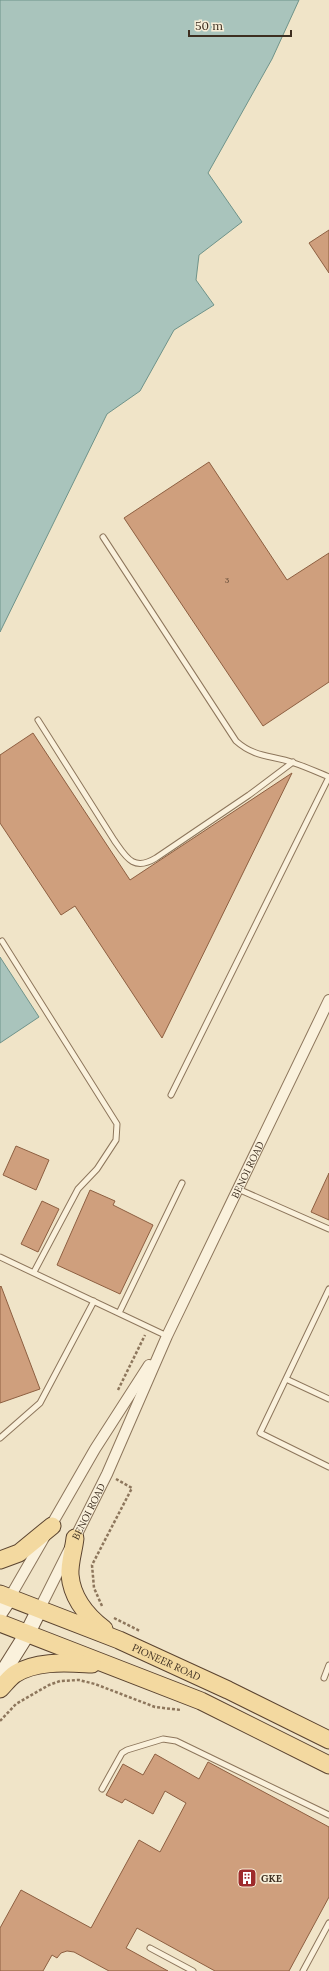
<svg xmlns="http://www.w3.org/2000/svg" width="329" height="1971" viewBox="0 0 329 1971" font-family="Lora,serif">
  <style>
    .water { fill: #a9c4bc; stroke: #6f938a }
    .building { fill: #cf9f7d; stroke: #8d5f41 }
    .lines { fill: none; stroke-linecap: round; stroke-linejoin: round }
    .service-casing { stroke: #8d765c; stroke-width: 7 }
    .minor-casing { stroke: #8d765c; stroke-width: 12 }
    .secondary-casing { stroke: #6f573f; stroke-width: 17 }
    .primary-casing { stroke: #5b4430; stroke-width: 19 }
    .path { stroke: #8d765c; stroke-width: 2.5; stroke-dasharray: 3 2; stroke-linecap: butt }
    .service { stroke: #faf1dc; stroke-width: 5 }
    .minor { stroke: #faf1dc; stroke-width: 10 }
    .secondary { stroke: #faf1dc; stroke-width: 15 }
    .primary { stroke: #f3d9a0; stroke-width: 17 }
    .labels { text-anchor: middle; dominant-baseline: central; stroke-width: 3.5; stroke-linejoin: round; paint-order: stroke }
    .number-label { font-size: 8px; fill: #624a37 }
    .street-label { font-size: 10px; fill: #3d2e20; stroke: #f7eed8 }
    .poi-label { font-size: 10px; font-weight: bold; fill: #3d2e20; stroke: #f7eed8; text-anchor: start }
  </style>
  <rect width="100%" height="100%" fill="#f0e4c8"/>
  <path class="water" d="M0 0H299L272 59 208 173 242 222 199 255 196 280 214 305 174 330 140 391 107 414 0 632Z
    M0 957 39 1017 0 1043Z"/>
  <path class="building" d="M329 230V273L309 243Z
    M209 462 287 580 329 553V682L263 726 124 518Z
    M33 733 130 880 292 773 162 1038 75 906 61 915 0 823V755Z
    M16 1146 49 1160 36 1190 3 1175Z
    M329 1173V1220L311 1212Z
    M90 1190 115 1201 113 1205 153 1225 120 1294 57 1265Z
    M42 1201 59 1209 38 1252 21 1244Z
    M1 1286 40 1389 0 1403V1287Z
    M155 1754 199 1779 208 1762 329 1827V1897L289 1971H215L137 1928 126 1948 168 1971H109L74 1952 67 1951 61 1953 57 1958 52 1955 43 1971H0V1928L21 1890 91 1928 139 1840 160 1852 186 1803 165 1791 153 1814 125 1799 122 1803 106 1795 123 1764 143 1775Z"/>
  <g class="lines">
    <defs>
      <path id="service" d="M103 537 236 741C255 758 272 755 294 763 306 767 317 772 329 777
        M38 720 114 840C126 857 133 872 156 858L249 795 293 762
        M2 941 117 1124 116 1140 97 1169 78 1189 34 1272
        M171 1095 329 777
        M238 1189 329 1229
        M0 1257 167 1336
        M329 1289 260 1433 329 1467
        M119 1313 182 1183
        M286 1379 329 1399
        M0 1438 40 1403 94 1301
        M324 1678 329 1665
        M102 1789 122 1753 127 1750 163 1739 176 1741 329 1815
        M150 1948 193 1971
        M303 1971 329 1923"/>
      <g id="minor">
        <path d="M10 1597 95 1449 149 1365"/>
        <path id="s1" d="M40 1608 107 1474 167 1336 329 1000"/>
      </g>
      <path id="secondary" d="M0 1612 10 1597
        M0 1677 27 1634 40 1608"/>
      <g id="primary">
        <path d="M75 1538C74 1549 69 1564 70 1575 72 1598 87 1616 104 1629"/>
        <path d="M0 1560 19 1553 52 1526"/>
        <path id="s2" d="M0 1594 119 1640 228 1690 329 1740"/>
        <path d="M0 1623 201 1701 329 1765"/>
        <path d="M0 1689C5 1684 10 1677 15 1674 37 1660 68 1663 92 1664"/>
      </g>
    </defs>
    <use href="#service" class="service-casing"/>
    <use href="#minor" class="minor-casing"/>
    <use href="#secondary" class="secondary-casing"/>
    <use href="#primary" class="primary-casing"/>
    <path class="path" d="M118 1390 145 1335
      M102 1606 94 1588 92 1565 132 1488 116 1479
      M114 1618 140 1631
      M0 1721 16 1704 49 1685 60 1681 79 1680 95 1684 155 1707 181 1710"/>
    <use href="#service" class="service"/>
    <use href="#minor" class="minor"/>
    <use href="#secondary" class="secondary"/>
    <use href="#primary" class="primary"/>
  </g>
  <defs>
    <symbol id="building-square" viewBox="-11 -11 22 22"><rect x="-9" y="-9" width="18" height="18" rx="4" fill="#9e2a2b" stroke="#f7eed8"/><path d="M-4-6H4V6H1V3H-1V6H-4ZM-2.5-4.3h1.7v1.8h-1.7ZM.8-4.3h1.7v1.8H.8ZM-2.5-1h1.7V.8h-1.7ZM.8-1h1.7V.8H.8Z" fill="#fff"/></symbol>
  </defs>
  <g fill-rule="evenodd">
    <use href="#building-square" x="236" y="1867" width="22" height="22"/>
  </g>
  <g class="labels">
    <g class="number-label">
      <text x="227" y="580">3</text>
    </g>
    <g class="street-label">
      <text stroke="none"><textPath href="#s1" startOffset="485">BENOI ROAD</textPath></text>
      <text stroke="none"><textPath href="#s1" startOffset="108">BENOI ROAD</textPath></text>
      <text stroke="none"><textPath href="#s2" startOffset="180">PIONEER ROAD</textPath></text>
    </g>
    <g class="poi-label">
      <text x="261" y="1878">GKE</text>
    </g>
  </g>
  <path d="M189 30v6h102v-6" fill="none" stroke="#3d2e20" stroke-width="2"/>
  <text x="195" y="30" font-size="12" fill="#3d2e20" stroke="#f7eed8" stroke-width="3" paint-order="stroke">50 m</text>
</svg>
